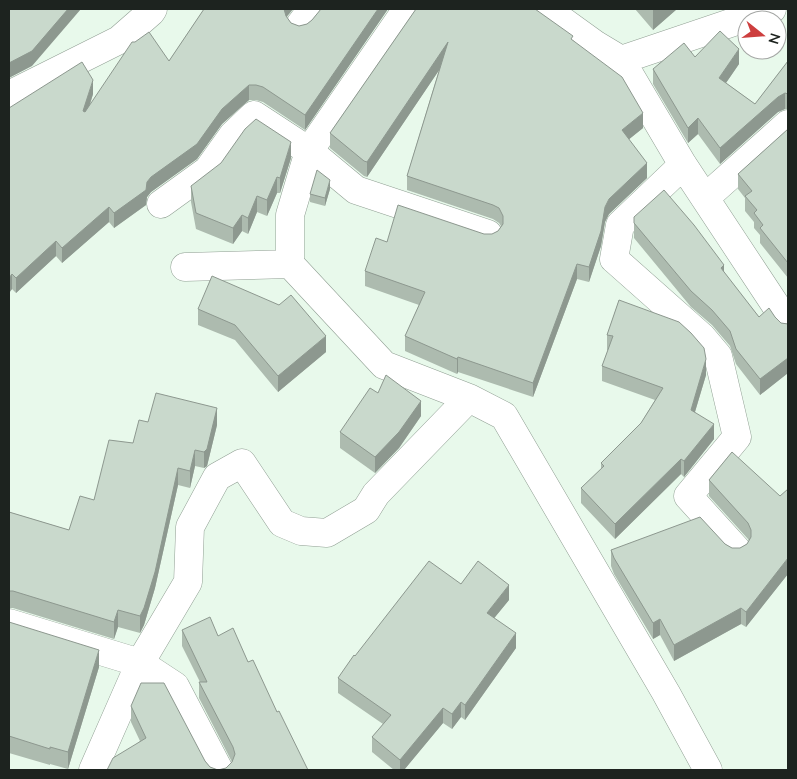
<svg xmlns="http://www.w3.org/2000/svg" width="797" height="779" viewBox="0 0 797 779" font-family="'Nunito Sans',sans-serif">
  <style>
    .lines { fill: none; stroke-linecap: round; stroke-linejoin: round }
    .minor-casing { stroke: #909f93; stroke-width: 29 }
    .minor { stroke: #fff; stroke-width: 28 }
    .wall { fill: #adbbaf }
    .shaded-wall { fill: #8d988f }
    .building { fill: #c9d9cc; stroke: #8d988f }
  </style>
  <rect width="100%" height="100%" fill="#e8f9eb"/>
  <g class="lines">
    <defs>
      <path id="minor" d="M407 9 309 151 290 215V264L384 365 469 398 504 416 666 693 708 770
        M546 9 596 45 621 60 683 165 788 324
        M300 25 312 9
        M621 60 772 9
        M9 95 119 40 151 12 153 9
        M683 165 620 225 614 259 702 337 718 356 737 437 688 496 736 549
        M705 198 788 124
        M161 204 208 170 233 135 254 115 309 151 356 190 488 234
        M185 267 290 264
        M9 623 140 663 175 686 219 770
        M93 770 140 663 188 582 190 527 217 477 242 463 282 523 301 531 327 533 366 510 376 494 469 398"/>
    </defs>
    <use href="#minor" class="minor-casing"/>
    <use href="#minor" class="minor"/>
  </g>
  <path class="wall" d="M204 9H293L287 17 291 23 299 26 307 24 312 20 321 9H388L305 130 263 102 256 100H249L222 124 197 159 151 192 147 197 146 205 114 228 109 222 62 263 56 256 16 293 12 289 9 293V108L93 94 89 108 169 61Z
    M416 9 573 40 643 128 629 139 647 178 609 214 605 222 601 246 589 282 577 279 533 397 458 372 457 374 405 351V336L419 305 365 286V271L387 242 484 234H492L498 231 501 226 499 223 493 219 407 190V176L439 70 367 177 364 176 330 148V133Z
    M635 9H677L653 30Z
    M695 57 739 64 726 83 755 104 788 61V109H785L778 112 720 164 698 134 688 143 653 84V69Z
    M788 129V278L760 243V235L754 228V222L745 211V198L738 189V174Z
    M291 158 280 193H277L267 216 257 212 248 234 242 231 233 244 196 229 191 202V186Z
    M330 189 325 206 310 202V194Z
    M634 223 724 273 759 317H775L781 323 788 324V374V373L760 395 736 364 730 346 712 325 691 307 634 238Z
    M619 300 706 375 695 412 714 439 684 477 681 474 615 539 581 503V488L601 469V463L641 423 655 400 602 381V366L608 350H607V335Z
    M198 309 326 352 278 392 235 340 198 325Z
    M378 393 421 416 399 448 375 473 340 448V432Z
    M148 422 217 425 207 466 204 468 195 466 190 488 178 485 155 588 144 625 140 633 118 627 114 639 13 608H9V512L69 530 94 500Z
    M732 452 787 575 746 627 741 624 674 661 660 635 653 639 614 574 611 566V550L725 544 732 548H740L747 544 749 541 748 539 709 496V480Z
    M509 600 494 618 516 648 465 720 461 717 452 729 443 723 404 770H394L372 752V737L383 724 338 693V678L355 656Z
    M9 622 99 667 68 769 50 764V765L9 753Z
    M182 630 218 636 248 662 277 712 308 770H107L140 741 131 722V706L205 761 210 767 218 770 226 768 232 762 199 698V682H200L182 646Z"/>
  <path class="shaded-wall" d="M68 9H81L32 66 9 78V63Z
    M284 9H293L287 16 284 24Z
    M378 9H388L305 130V115Z
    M653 9H677L653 30Z
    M448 42V57L367 177V162Z
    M739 49V64L719 93V78Z
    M93 80V94L83 126V111Z
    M249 85V100L222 124 197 159 151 192 147 197 146 205 114 228V213L147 182 151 177 222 109Z
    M785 93V109L778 112 720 164V148L778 97Z
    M643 113V128L622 145V130Z
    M698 118V134L688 143V128Z
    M291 142V158L280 193V178Z
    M647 163V178L609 214 605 222 601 246 589 282V267L605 207 609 199Z
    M277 177V193L267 216V200Z
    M330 180V189L325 206V198Z
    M257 196V212L248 234V218Z
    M109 207V222L62 263V248Z
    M242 215V231L233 244V228Z
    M56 241V256L16 293V278Z
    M577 264V279L533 397V383Z
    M724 265V281L721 268Z
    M12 274V289L9 293V278Z
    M326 336V352L278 392V376Z
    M458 357V372L457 374V359Z
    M788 358V373L760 395V379Z
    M706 359V375L691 425V410Z
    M421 401V416L399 448 375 473V457Z
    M217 408V425L207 466 204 468V452Z
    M714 424V439L684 477V461Z
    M195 450V466L190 488V471Z
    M681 459V474L615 539V524Z
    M178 468V485L155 588 144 625 140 633V616Z
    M788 558V574L746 627V612Z
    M509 585V600L487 627V613Z
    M741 608V624L674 661V645Z
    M118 610V627L114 639V622Z
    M660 619V635L653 639V623Z
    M516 633V648L465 720V705Z
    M99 650V667L68 769V752Z
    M461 702V717L452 729V714Z
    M443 708V723L404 770H400V760Z"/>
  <path class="building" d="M9 9H68L32 51 9 63Z
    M204 9H284L286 16 291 23 299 26 307 24 312 20 321 9H378L305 115 263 87 256 85H249L222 109 197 144 151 177 147 182 146 190 114 213 109 207 62 248 56 241 16 278 12 274 9 278V108L82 62 93 80 83 111 85 112 132 42H135L149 32 169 61Z
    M416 9H535L573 36 571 39 622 77 643 113 622 130 647 163 609 199 605 207 601 231 589 267 577 264 533 383 458 357 457 359 405 336 425 292 365 271 376 238 387 242 398 205 484 234H492L498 231 503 224V216L499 208 493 205 407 176 448 42 367 162 364 161 330 133Z
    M720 31 739 49 719 78 755 104 788 61V94L785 93 778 97 720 148 698 118 688 128 653 69 684 43 695 57Z
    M256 119 291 142 280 178 277 177 267 200 257 196 248 218 242 215 233 228 196 213 191 186 221 163 245 129Z
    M788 129V263L760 228 763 225 754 213 757 210 745 196 752 191 738 174Z
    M317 170 330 180 325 198 310 194Z
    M664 190 694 225 724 265 721 268 759 317 769 308 775 317 781 323 788 324V358L760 379 736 349 730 331 712 310 691 291 634 223V217Z
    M212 276 279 305 291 295 326 336 278 376 235 325 198 309Z
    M619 300 679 322 691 333 704 348 706 359 691 410 714 424 684 461 681 459 615 524 581 488 604 466 601 463 641 423 663 388 602 366 613 336 607 335Z
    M386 375 421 401 399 432 375 457 340 432 370 388 378 393Z
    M156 393 217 408 207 449 204 452 195 450 190 471 178 468 155 572 144 608 140 616 118 610 114 622 13 591H9V512L69 530 80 496 94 500 109 440 133 443 139 420 148 422Z
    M732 452 780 496 788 489V558L746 612 741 608 674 645 660 619 653 623 614 558 611 550 700 517 725 544 732 548H740L747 544 751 537V530L748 523 709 480Z
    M429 561 461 584 478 561 509 585 487 613 516 633 465 705 461 702 452 714 443 708 400 760 372 737 391 715 338 678 354 655 355 656Z
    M210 617 218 636 233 628 248 662 253 660 277 712 279 711 308 770H107L113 758 146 738 131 706 141 683H164L205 761 210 767 218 770 226 768 232 762 235 754 233 747 199 682H207L182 630Z
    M9 622 99 650 68 752 50 747V749L9 736Z"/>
  <rect width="797" height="779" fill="none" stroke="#1d231f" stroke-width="20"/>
  <g transform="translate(762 35) rotate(107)"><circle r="24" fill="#ffffff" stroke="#a5a7a5"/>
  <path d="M0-4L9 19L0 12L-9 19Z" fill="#cd3e3e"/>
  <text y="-8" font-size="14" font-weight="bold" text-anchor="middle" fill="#1d231f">N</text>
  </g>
</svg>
